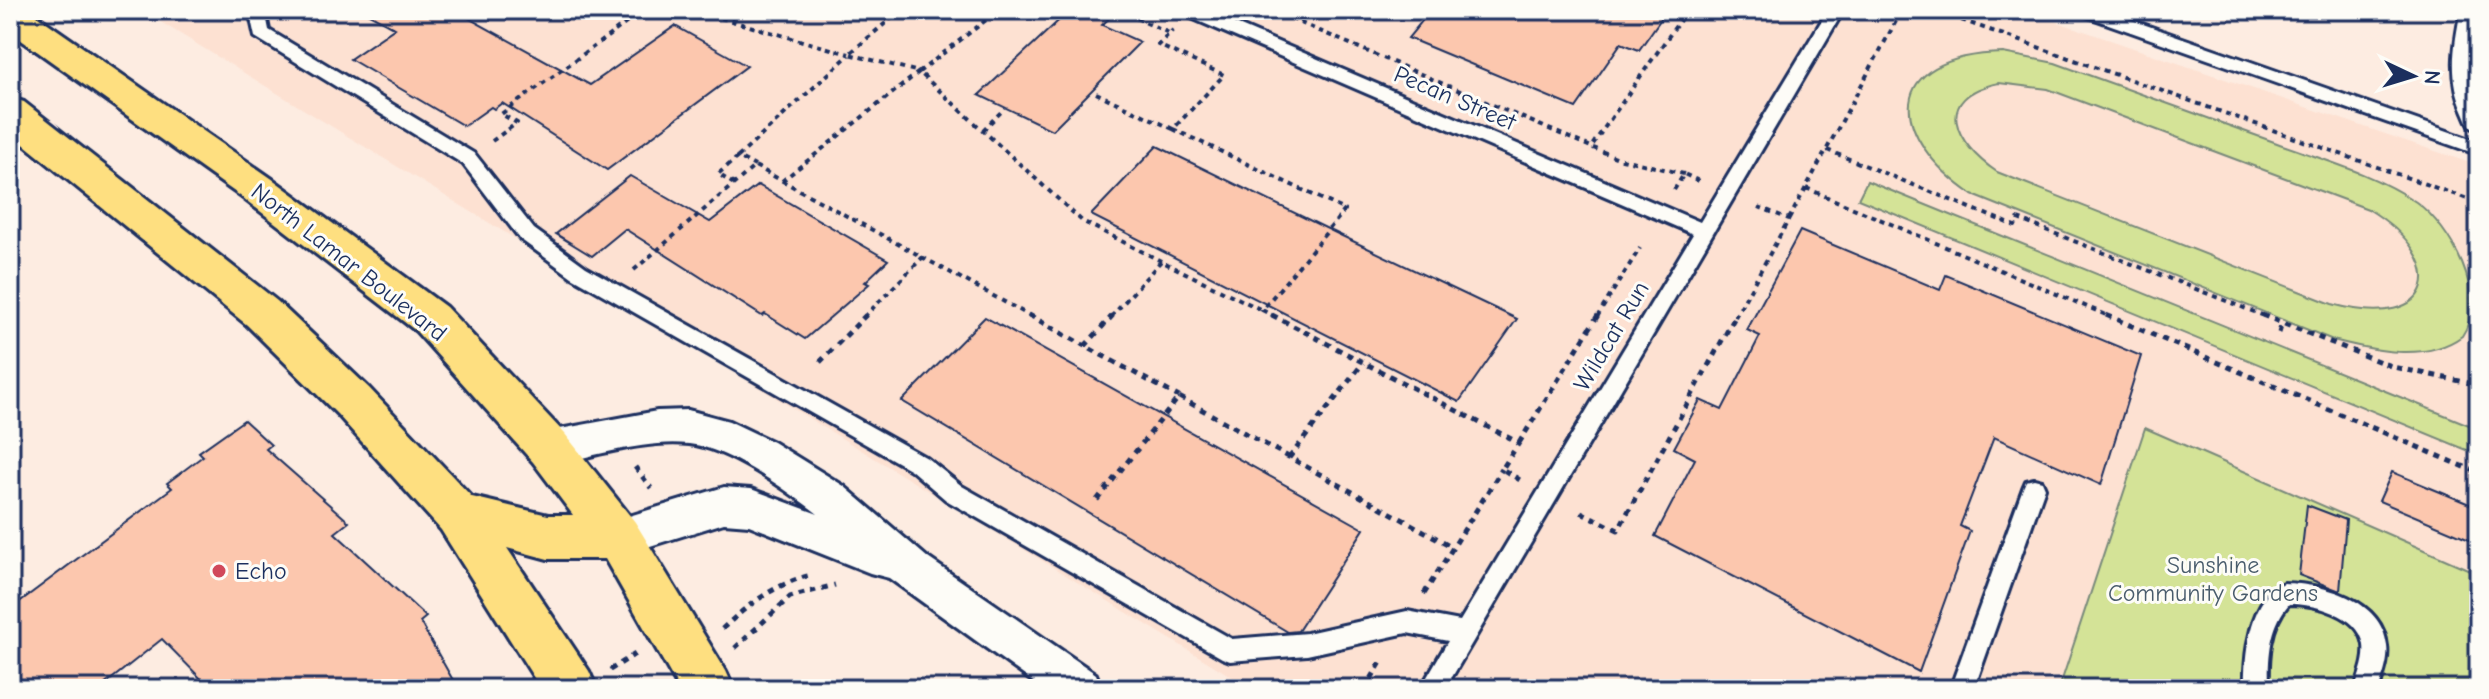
<svg xmlns="http://www.w3.org/2000/svg" width="2489" height="699" viewBox="0 0 2489 699" font-family="'Comic Neue',sans-serif">
  <style>
    .built { fill: #fde1d2 }
    .green { fill: #d4e397; stroke: #78897a; stroke-width: 2; fill-rule: evenodd }
    .building { fill: #fcc7ae; stroke: #1b2f5e; stroke-width: 2 }
    .lines { fill: none; stroke-linecap: round; stroke-linejoin: round }
    .service-casing { stroke: #1b2f5e; stroke-width: 6 }
    .minor-casing { stroke: #1b2f5e; stroke-width: 6 }
    .primary-casing { stroke: #1b2f5e; stroke-width: 6 }
    .path-far1 { stroke: #1b2f5e; stroke-width: 4; stroke-dasharray: 5 5; stroke-linecap: butt }
    .path { stroke: #1b2f5e; stroke-width: 5; stroke-dasharray: 6 6; stroke-linecap: butt }
    .service { fill: #fdfcf7; fill-rule: evenodd }
    .minor { fill: #fdfcf7; fill-rule: evenodd }
    .primary { fill: #fedf80; fill-rule: evenodd }
    .poi-dot { fill: #d1495b; stroke: #fdfcf7; stroke-width: 3 }
    .labels { text-anchor: middle; dominant-baseline: central; stroke-width: 6; stroke-linejoin: round; paint-order: stroke }
    .street-label { font-size: 24px; fill: #1b2f5e; stroke: #fdfcf7 }
    .park-label { font-size: 24px; fill: #495c6c; stroke: #fdfcf7 }
    .poi-label { font-size: 24px; fill: #1b2f5e; stroke: #fdfcf7; text-anchor: start }
  </style>
  <rect width="100%" height="100%" fill="#fdece1"/>
  <filter id="ink" filterUnits="userSpaceOnUse"><feTurbulence type="fractalNoise" baseFrequency=".0125" numOctaves="2"/><feDisplacementMap in="SourceGraphic" scale="16" xChannelSelector="R" yChannelSelector="G"/><feConvolveMatrix kernelMatrix="1 2 1 2 8 2 1 2 1" color-interpolation-filters="sRGB"/></filter>
  <g filter="url(#ink)">
    <path class="built" d="M141 10H2022L2479 166V574L2145 428 2059 689H1252Z"/>
    <path class="green" d="M2003 53 2055 63C2129 90 2203 117 2277 143 2324 160 2374 174 2416 202 2451 227 2489 297 2462 336 2426 363 2372 350 2333 340L1973 195C1887 136 1881 56 2003 53ZM1999 83 2048 89 2368 209C2454 261 2437 333 2332 304L1997 172C1955 144 1931 97 1999 83Z
      M1867 181 2479 429V455L1858 199Z
      M2145 428 2479 574V689H2059Z"/>
    <path class="building" d="M362 10H454L590 85 675 26 747 66 607 170 502 103 494 109 491 107 464 126 350 59 395 28Z
      M1070 10H1118L1102 25 1140 42 1052 130 979 95Z
      M1431 10H1667L1639 50 1621 43 1576 108 1408 38Z
      M1157 146 1340 235 1517 319 1459 402 1091 215Z
      M630 176 710 222 758 185 888 260 865 282 869 284 805 339 765 314 762 316 625 229 592 256 556 234Z
      M1800 231 1940 290 1946 275 2141 356 2101 485 1994 437 1960 526 1970 531 1919 672 1655 536 1695 459 1674 448 1700 400 1722 410 1760 336 1747 330Z
      M985 317 1364 529 1298 631 1288 632 902 401Z
      M244 420 271 445 266 449 349 522 335 533 426 617 420 622 458 689H211L162 639 99 689H10V609L172 488 167 483 203 456 199 452Z
      M2392 472 2479 508V543L2379 501Z
      M2307 505 2346 520 2340 591 2299 575Z"/>
    <g class="lines">
      <defs>
        <path id="service" d="M249 10H265L269 30 475 154 534 229 586 267 927 458 962 486 1232 639 1307 633 1407 611 1460 621 1693 234 1182 14 1180 10H1203L1700 222 1828 10H1844L1445 689H1420L1448 641 1407 633 1307 655 1230 661 1222 658 946 500 911 470 572 277 520 239 463 164 255 37Z
          M2078 10H2103L2479 142V155L2080 14Z
          M2461 10H2477L2469 69 2479 106V131C2469 128 2468 121 2464 112 2448 77 2454 46 2461 10Z
          M2034 479 2042 481 2045 488 1974 689H1950L2023 488 2026 481Z
          M2284 583C2323 584 2382 599 2387 646 2389 661 2383 675 2379 689H2355C2359 675 2366 660 2364 645 2359 614 2314 604 2289 604 2269 627 2268 659 2269 689H2245C2244 658 2249 596 2284 583Z"/>
        <path id="minor" d="M688 410 729 421 773 442 844 486 928 558 1096 674 1102 689H1043L889 578 870 573 749 525 724 523 618 556 603 550 597 537 603 524 724 487 751 489 818 514C787 490 728 448 689 444 647 439 591 457 549 465L535 460 529 448 535 436 549 431 657 411Z"/>
        <path id="primary" d="M10 10H29L271 178 446 307 565 434 635 522 726 671 734 689H679L605 559H548L507 548 589 671 597 689H541L441 530 337 414 247 325 10 133V98L24 102 277 301 369 388 472 497 548 515H573L533 462 416 331 243 198 10 32Z"/>
      </defs>
      <use href="#service" class="service-casing"/>
      <use href="#minor" class="minor-casing"/>
      <use href="#primary" class="primary-casing"/>
      <path class="path-far1" d="M692 10 849 54
        M901 10 849 54 919 72 999 10
        M1118 10 1169 33
        M1303 10 1294 20 1591 147
        M1933 10 2479 203
        M1096 93 1173 129 1224 75 1158 45 1173 30
        M1173 129 1345 210 1262 310 1276 317
        M983 130 1001 112
        M492 141 517 123 501 114 644 10
        M1827 150 2015 226 2018 219 2267 317
        M738 157 849 55
        M1684 174 1618 158 1591 147 1687 10
        M782 181 919 72 1082 221 1161 261
        M734 184 718 174 738 157 755 166
        M1806 188 2111 317
        M1674 190 1684 174 1699 181
        M1789 219 1902 10
        M634 270 755 166 1032 317
        M864 317 923 257
        M1111 317 1161 261 1262 310
        M1597 317 1640 248
        M1735 317 1789 219 1759 207"/>
      <path class="path" d="M1029 315 1085 346
        M1113 315 1085 346 1179 397
        M1272 315 1519 443 1502 469 1520 480
        M2106 315 2479 473
        M2262 315 2393 367 2479 385
        M2279 333 2282 323
        M820 362 866 315
        M1519 443 1598 315
        M1289 458 1363 363
        M635 467 651 488
        M1097 500 1179 397 1453 547
        M1581 512 1618 530 1736 315
        M1424 594 1502 469
        M722 629C749 604 775 584 811 575
        M735 648 790 597 835 585
        M610 670 635 654
        M1365 689 1383 659"/>
      <use href="#service" class="service"/>
      <use href="#minor" class="minor"/>
      <use href="#primary" class="primary"/>
    </g>
  </g>
  <circle class="poi-dot" cx="219" cy="571" r="8"/>
  <g class="labels">
    <g class="street-label">
      <text transform="translate(1455 98) rotate(23)">Pecan Street</text>
      <text transform="translate(349 262) rotate(38)">North Lamar Boulevard</text>
      <text transform="translate(1611 336) rotate(-59)">Wildcat Run</text>
    </g>
    <g class="park-label">
      <text x="2213" y="565">Sunshine<tspan x="2213" dy="28">Community Gardens</tspan></text>
    </g>
    <g class="poi-label">
      <text x="235" y="571">Echo</text>
    </g>
  </g>
  <rect width="2489" height="699" fill="none" stroke="#fdfcf7" stroke-width="40"/>
  <rect x="20" y="20" width="2449" height="659" fill="none" stroke="#1b2f5e" stroke-width="3" filter="url(#ink)"/>
  <g transform="translate(2413 76) rotate(94)" stroke="#fdfcf7" stroke-width="6" paint-order="stroke">
  <path d="M0-6L14 30L0 20L-14 30Z" fill="#1b2f5e"/>
  <text y="-12" font-size="22" font-weight="bold" text-anchor="middle" fill="#1b2f5e">N</text>
  </g>
</svg>
